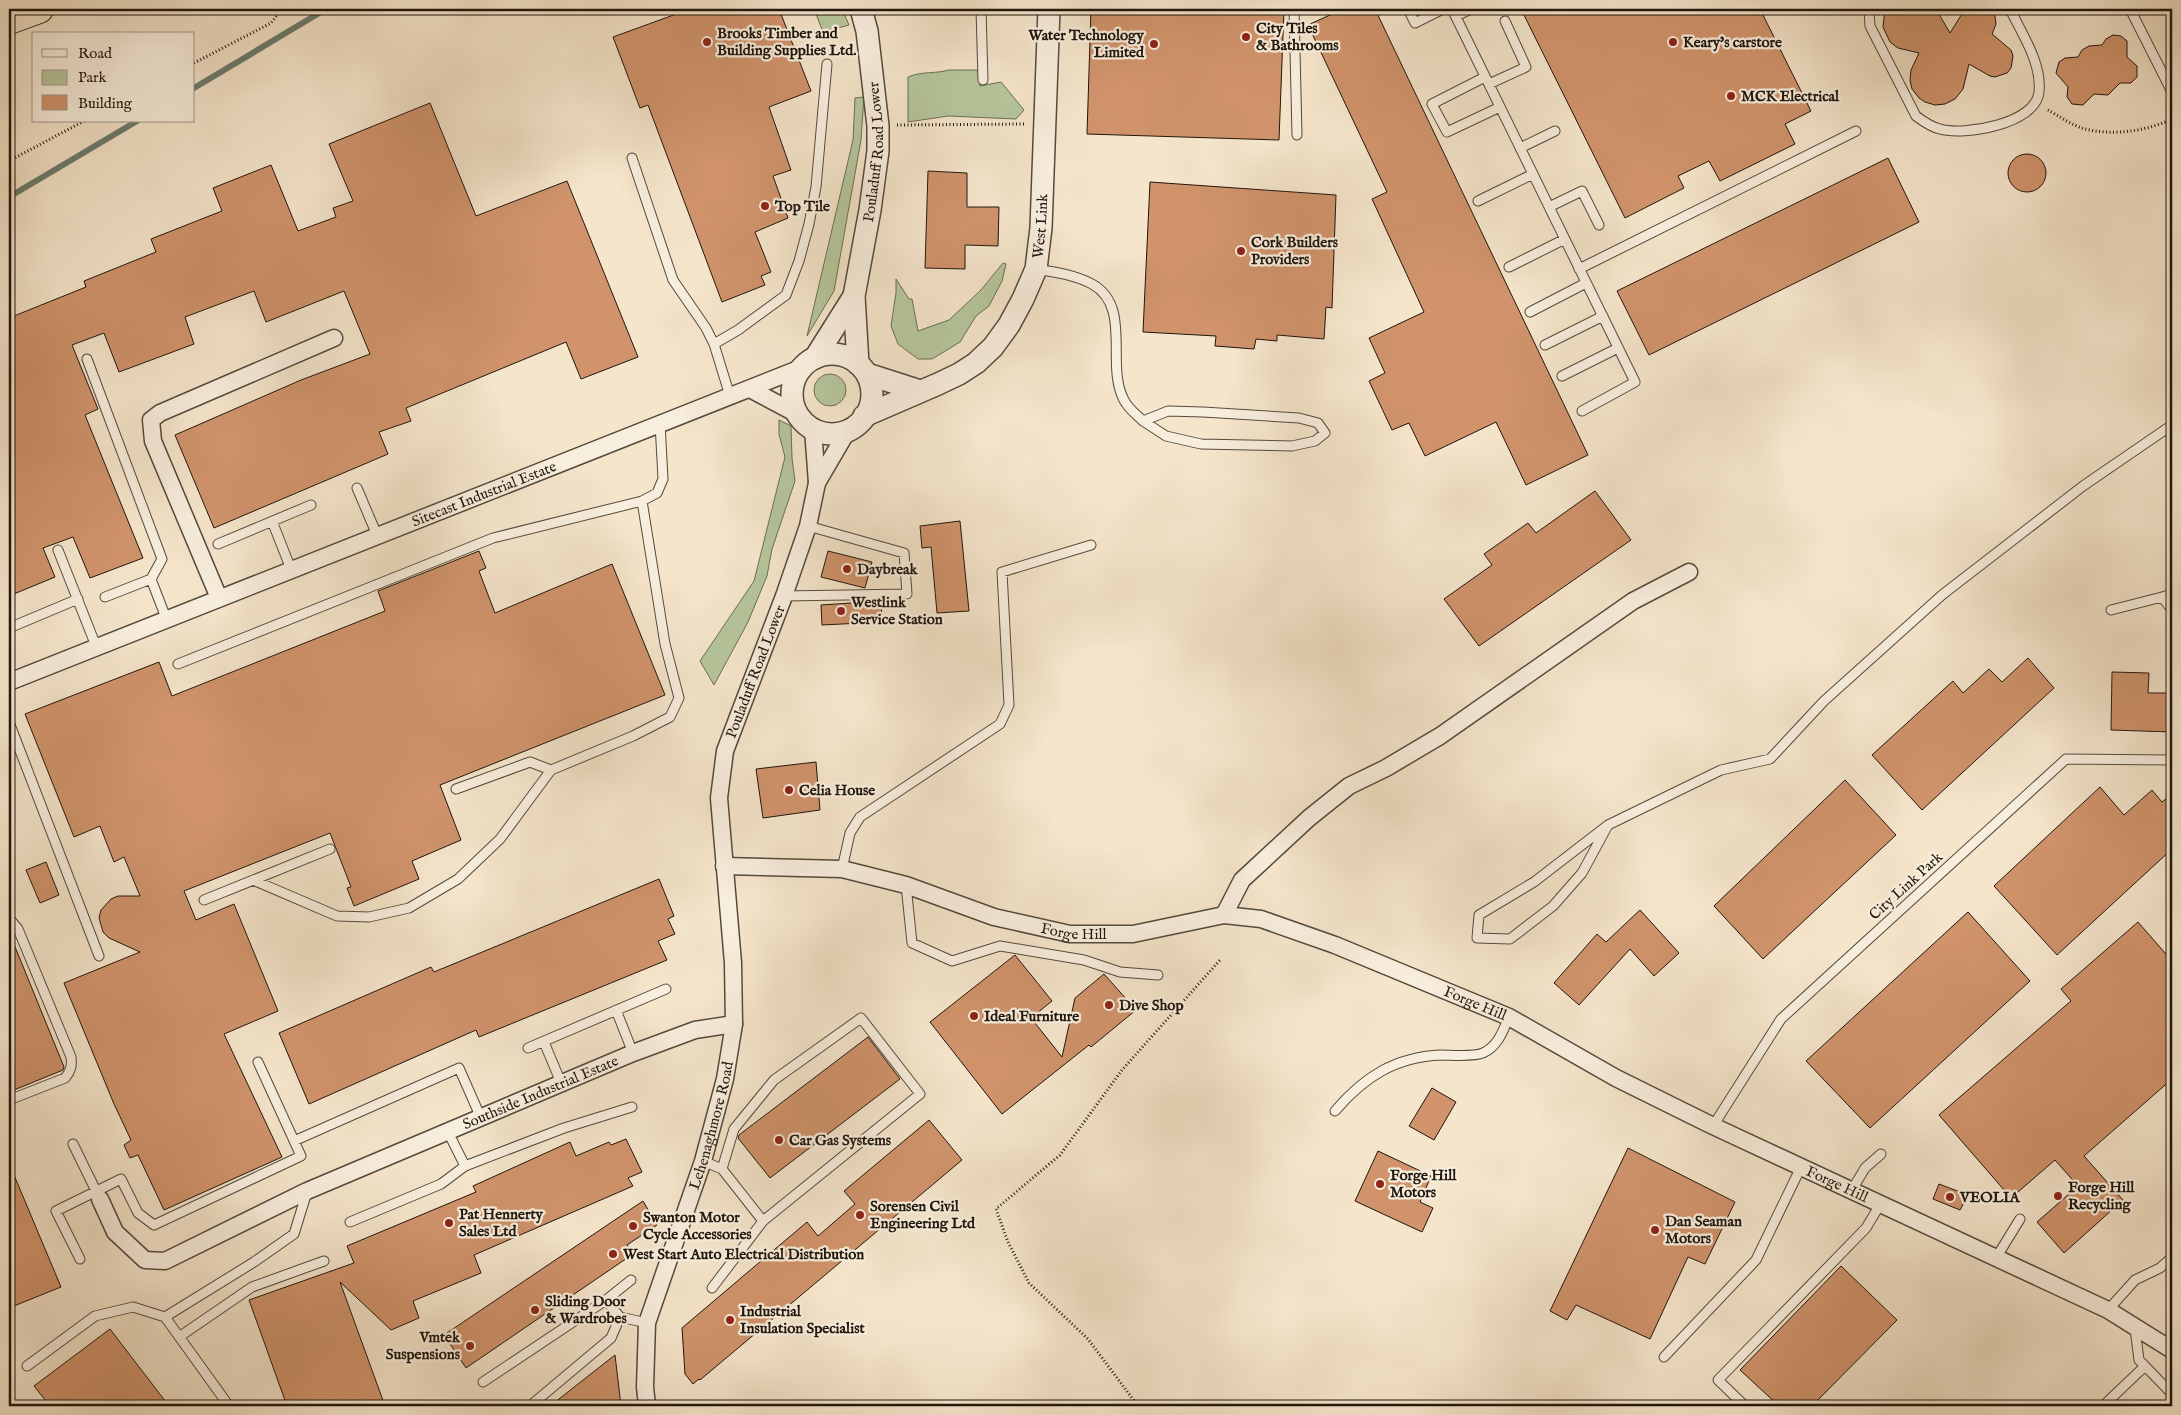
<svg xmlns="http://www.w3.org/2000/svg" width="2181" height="1415" viewBox="0 0 2181 1415" font-family="'IM FELL English',serif">
  <style>
    .green { fill: #b6c69c; stroke: #6a6e54 }
    .lines { fill: none; stroke-linecap: round; stroke-linejoin: round }
    .stream { stroke: #6b7c6f; stroke-width: 6 }
    .building { fill: #d0936c; stroke: #1f160d }
    .service-casing { stroke: #544a3c; stroke-width: 11 }
    .minor-casing { stroke: #544a3c; stroke-width: 19 }
    .tertiary-casing { stroke: #544a3c; stroke-width: 24 }
    .trunk-casing { stroke: #1f160d; stroke-width: 30 }
    .path { stroke: #1f160d; stroke-width: 3; stroke-dasharray: 1 2.5; stroke-linecap: butt }
    .service { stroke: #f8eedd; stroke-width: 9 }
    .minor { stroke: #f8eedd; stroke-width: 16 }
    .tertiary { stroke: #f8eedd; stroke-width: 21 }
    .trunk { stroke: #f5e5cb; stroke-width: 28 }
    .poi-dot { fill: #8f2418; stroke: #f8eedd; stroke-width: 2 }
    .labels { text-anchor: middle; dominant-baseline: central; stroke-width: 4.5; stroke-linejoin: round; paint-order: stroke }
    .poi-label { font-size: 15px; font-weight: bold; fill: #1f160d; stroke: #f8eedd; text-anchor: start }
    .street-label { font-size: 15px; fill: #1f160d; stroke: #f8eedd }
  </style>
  <rect width="100%" height="100%" fill="#f5e5cb"/>
  <filter id="stains"><feTurbulence type="fractalNoise" baseFrequency=".004" numOctaves="4"/><feColorMatrix values="0 0 0 0 .2 0 0 0 0 .09 0 0 0 0 .02 0 0 0 .5 -.17"/></filter>
  <radialGradient id="worn" r=".72"><stop offset=".6" stop-color="#630" stop-opacity="0"/><stop offset="1" stop-color="#630" stop-opacity=".3"/></radialGradient>
  <path class="green" d="M814 9H842L849 25 823 32Z
    M949 70H978L980 86 1001 82 1024 110 1016 119 948 116 908 122V77C922 71 935 74 949 70Z
    M864 97 861 140 834 291 807 336 853 140 855 98Z
    M1003 263 1006 264 1002 281 989 306 976 316 960 342 932 359H918L898 344 891 326 896 293V279L909 299H912L918 331 949 320 981 290Z
    M814 390a16 16 0 1 1 32 0a16 16 0 1 1-32 0Z
    M779 420 791 426 792 458 795 481 772 549 767 576 748 622 714 685 700 661 754 581 785 457 779 434Z"/>
  <g class="lines">
    <path class="stream" d="M194 88 326 9
      M9 197 137 121"/>
  </g>
  <path class="building" d="M690 9H779L811 91 769 107 791 170 773 176 788 218 755 232 771 272 761 276 765 285 722 302 648 105 640 108 613 37Z
    M1091 9H1284L1279 140 1087 134Z
    M1343 9H1375L1588 455 1526 485 1496 422 1425 456 1409 423 1392 430 1369 381 1385 373 1369 338 1424 312 1372 199 1387 192 1308 25Z
    M1521 9H1760L1811 111 1785 124 1795 144 1720 181 1709 161 1678 176 1684 188 1625 218Z
    M1885 9H1936L1950 33 1965 9H1994L1996 24 1992 34 2011 50 2013 56 2011 68 2007 73 1995 77 1990 76 1969 64 1963 89 1955 99 1945 104 1935 105 1925 102 1919 98 1912 89 1910 80 1911 70 1919 53 1898 48 1890 42 1883 27Z
    M2113 35 2121 36 2127 41V57L2137 66V77L2131 83H2120L2108 95 2094 94 2083 105 2072 104 2067 97 2068 87 2056 73 2059 62 2065 58 2078 57 2082 50 2089 46 2102 45 2106 39Z
    M430 103 476 216 567 181 638 357 581 379 566 342 406 408 411 421 379 432 388 454 214 528 175 435 301 380 370 354 344 291 266 322 254 291 185 317 194 344 119 372 104 333 72 345 98 409 85 415 143 558 90 578 73 537 43 548 55 577 9 596V318L86 287 84 281 156 252 151 239 222 211 213 188 271 165 298 231 336 217 333 208 353 201 329 144Z
    M2008 173a19 19 0 1 1 38 0a19 19 0 1 1-38 0Z
    M1888 158 1919 222 1649 355 1617 291Z
    M928 171 967 173V207H999L998 246 965 245V269L925 268Z
    M1150 182 1336 195 1332 308 1326 307 1324 339 1277 335V341L1256 339 1254 349 1215 346 1216 336 1143 332Z
    M1595 491 1631 540 1479 646 1444 599 1492 565 1484 554 1528 523 1536 533Z
    M960 521 969 611 937 613 931 547 922 548 920 526Z
    M479 551 486 568 479 571 495 613 612 564 665 695 440 785 461 840 412 861 419 879 354 906 347 888 351 887 330 833 184 891 196 920 234 904 278 1011 224 1034 282 1157 164 1210 138 1155 130 1158 124 1145 131 1140 114 1104 64 983 140 952 109 938 103 932 99 918 101 910 111 899 118 896H140L124 857 114 862 100 826 74 837 25 714 159 662 172 696 385 611 378 591Z
    M828 551 872 562 865 588 821 577Z
    M881 601 882 622 822 625 821 605Z
    M2028 658 2054 688 1922 810 1872 755 1953 681 1963 693 1989 669 2002 682Z
    M2112 672 2149 673 2148 693H2172V732L2111 730Z
    M816 762 820 810 763 818 756 769Z
    M1845 780 1896 835 1763 959 1714 906Z
    M2100 787 2124 815 2152 790 2162 802 2172 794V849L2057 955 1994 886Z
    M46 862 59 895 40 903 26 870Z
    M659 879 674 916 668 919 675 934 658 941 667 960 479 1037 476 1030 309 1104 279 1033 431 967 434 972Z
    M1640 910 1679 953 1654 976 1630 949 1579 1005 1554 983 1597 934 1606 942Z
    M1968 912 2030 981 1870 1128 1806 1061Z
    M2138 922 2172 961V1079L2084 1156 2123 1200 2064 1253 2037 1222 2078 1186 2055 1160 2011 1198 1939 1115 2071 1001 2061 989Z
    M9 932 64 1067 63 1070 9 1092Z
    M1015 955 1052 1001 1031 1018 1062 1057 1075 998 1104 974 1136 1010 1091 1047 1089 1045 1002 1114 930 1022Z
    M868 1037 900 1079 770 1178 738 1138 739 1135Z
    M1432 1088 1456 1102 1434 1140 1409 1126Z
    M929 1120 962 1160 700 1380 699 1379 693 1384 685 1374 682 1328 807 1222 818 1236 855 1204 844 1191Z
    M626 1139 642 1172 628 1178 633 1186 474 1255 481 1273 413 1301 419 1318 391 1330 340 1282 385 1406H287L249 1300 354 1263 347 1246 476 1192 473 1186 570 1142 576 1156 609 1142 611 1145Z
    M1628 1148 1735 1202 1705 1264 1688 1257 1650 1339 1576 1305 1567 1320 1550 1311Z
    M1378 1151 1431 1176 1420 1202 1433 1208 1422 1232 1355 1201Z
    M9 1163 61 1287 9 1308Z
    M1939 1184 1968 1195 1960 1210 1933 1199Z
    M643 1201 657 1225 627 1245 633 1254 466 1368 444 1335Z
    M1841 1266 1897 1320 1812 1406H1779L1740 1370Z
    M110 1329 169 1406H50L34 1386Z
    M615 1355 621 1406H550Z"/>
  <g class="lines">
    <defs>
      <path id="service" d="M981 9 983 80
        M1294 9 1297 135
        M1408 9 1415 23 1443 9
        M1452 9 1635 382 1582 411
        M1869 9 1870 26 1916 116C1924 122 1931 127 1940 129 1964 136 2036 124 2039 92 2042 63 2022 34 2010 9
        M2130 9 2172 92
        M1456 16 1471 9
        M1485 77 1432 104 1447 132 1500 107
        M1489 84 1526 67 1505 21
        M1520 148 1555 131
        M632 158 673 280 706 328 714 344 730 396
        M1478 201 1533 174
        M1549 207 1582 191 1599 225
        M1509 267 1565 239
        M1036 269C1055 272 1075 275 1092 284 1132 306 1106 363 1123 398 1127 408 1136 414 1143 421L1168 411 1203 412 1299 418 1318 423 1325 433 1315 441 1292 446 1201 444 1166 436 1143 421
        M1579 269 1856 131
        M1530 312 1586 283
        M714 344 738 330 786 295 799 261 809 224 816 187 827 64
        M1545 345 1603 316
        M87 359 162 559 151 579 105 597
        M1562 376 1618 348
        M357 488 377 535
        M272 521 291 569
        M218 544 311 505
        M58 550 96 646
        M151 579 166 618
        M2172 594 2162 597 2172 610
        M784 596 907 594 904 553 808 526
        M2111 610 2162 597
        M9 628 78 599
        M178 664 493 538 642 501 657 493 663 479 660 423
        M9 722 99 956
        M456 789 530 762 551 770
        M1608 825 1582 873 1553 906 1510 939 1477 938 1479 915 1534 882 1608 825 1721 770 1770 759 1824 701 1942 595 2083 486 2172 425
        M842 869 850 833 860 817 1000 724 1009 705 1002 572 1091 545
        M253 880 337 916 369 917 409 908 458 879 500 839 551 770 633 736 670 717 679 698 665 644 642 501
        M906 885 912 943 952 961 1000 946 1084 960 1120 972 1158 975
        M204 900 330 849
        M9 918 18 929 71 1057C72 1066 71 1071 65 1078L9 1100
        M616 1010 633 1053
        M544 1042 562 1085
        M528 1048 666 989
        M1335 1111C1364 1077 1395 1057 1441 1055 1451 1055 1474 1057 1483 1053 1498 1046 1503 1031 1509 1017
        M1713 1126 1781 1019 2066 759 2172 760
        M448 1132 465 1166
        M294 1141 459 1068 481 1118
        M73 1144 98 1195
        M703 1161 722 1169 763 1221
        M1852 1190 1865 1168 1881 1154
        M350 1222 441 1184 465 1166 564 1128 632 1107
        M1996 1258 2020 1219
        M80 1259 56 1211 121 1179 138 1213 154 1225 301 1156 258 1062
        M712 1288 763 1221 920 1094 861 1018 774 1080 734 1129 722 1169
        M2108 1310 2135 1280 2160 1268 2172 1257
        M620 1317 647 1323
        M179 1337 252 1287 324 1261
        M1664 1357 1756 1260 1801 1167
        M27 1366 95 1316 133 1307 165 1317
        M2145 1366 2172 1394
        M483 1382 606 1300 631 1280
        M229 1406 165 1317 254 1262 294 1234 307 1192
        M530 1406 611 1338 620 1317 606 1300
        M1745 1406 1718 1380 1866 1228 1881 1203
        M2103 1406 2145 1366 2139 1360 2135 1329"/>
      <g id="minor">
        <path d="M750 389 797 414"/>
        <path d="M817 483 848 430"/>
        <path d="M219 598 153 441 151 420 160 413 334 338"/>
        <path id="s1" d="M9 682 801 368"/>
        <path id="s2" d="M724 866 842 869 906 885 994 917 1070 934H1133L1224 915 1261 919 1335 945 1509 1017 1616 1078 1713 1126 2108 1310 2172 1350"/>
        <path d="M1224 915 1242 880 1309 818 1349 786 1386 768 1440 736 1633 601 1689 572"/>
        <path id="s3" d="M100 1199 115 1232 145 1260 165 1261 307 1191 633 1053 695 1030 734 1024"/>
        <path id="s4" d="M647 1406 645 1387 647 1323 703 1161 725 1079 734 1024 733 963 719 798 725 751 784 596 808 526 817 483 813 429"/>
      </g>
      <g id="tertiary">
        <circle cx="832" cy="394" r="40"/>
        <path d="M815 358 854 296"/>
        <path id="s5" d="M858 364 854 296 870 210 878 151V126L867 31 861 9"/>
        <path d="M867 374 920 391"/>
        <path id="s6" d="M864 416 938 384 959 374 976 363 993 347 1009 325 1023 299 1036 269 1041 228 1049 9"/>
      </g>
      <path id="trunk" d="M9 20 39 9"/>
    </defs>
    <use href="#service" class="service-casing"/>
    <use href="#minor" class="minor-casing"/>
    <use href="#tertiary" class="tertiary-casing"/>
    <use href="#trunk" class="trunk-casing"/>
    <path class="path" d="M194 63 271 23 282 9
      M2048 110C2059 116 2073 126 2085 129 2113 136 2147 131 2172 119
      M897 125 1025 124
      M9 161 84 121
      M1138 1406 1088 1339 1029 1283 1008 1242 996 1209 1060 1155 1122 1070 1220 960"/>
    <use href="#service" class="service"/>
    <use href="#minor" class="minor"/>
    <use href="#tertiary" class="tertiary"/>
    <use href="#trunk" class="trunk"/>
  </g>
  <g class="poi-dot">
    <circle cx="1246" cy="37" r="5"/>
    <circle cx="707" cy="42" r="5"/>
    <circle cx="1673" cy="42" r="5"/>
    <circle cx="1154" cy="44" r="5"/>
    <circle cx="1731" cy="96" r="5"/>
    <circle cx="765" cy="206" r="5"/>
    <circle cx="1241" cy="251" r="5"/>
    <circle cx="847" cy="569" r="5"/>
    <circle cx="841" cy="611" r="5"/>
    <circle cx="789" cy="790" r="5"/>
    <circle cx="1109" cy="1005" r="5"/>
    <circle cx="974" cy="1016" r="5"/>
    <circle cx="779" cy="1140" r="5"/>
    <circle cx="1380" cy="1184" r="5"/>
    <circle cx="2058" cy="1196" r="5"/>
    <circle cx="1950" cy="1197" r="5"/>
    <circle cx="860" cy="1215" r="5"/>
    <circle cx="449" cy="1223" r="5"/>
    <circle cx="633" cy="1226" r="5"/>
    <circle cx="1655" cy="1230" r="5"/>
    <circle cx="613" cy="1254" r="5"/>
    <circle cx="535" cy="1310" r="5"/>
    <circle cx="730" cy="1320" r="5"/>
    <circle cx="470" cy="1346" r="5"/>
  </g>
  <g class="labels">
    <g class="poi-label">
      <text x="1256" y="28">City Tiles<tspan x="1256" dy="17">&amp; Bathrooms</tspan></text>
      <text x="717" y="33">Brooks Timber and<tspan x="717" dy="17">Building Supplies Ltd.</tspan></text>
      <text x="1144" y="35" text-anchor="end">Water Technology<tspan x="1144" dy="17">Limited</tspan></text>
      <text x="1683" y="42">Keary's carstore</text>
      <text x="1741" y="96">MCK Electrical</text>
      <text x="775" y="206">Top Tile</text>
      <text x="1251" y="242">Cork Builders<tspan x="1251" dy="17">Providers</tspan></text>
      <text x="857" y="569">Daybreak</text>
      <text x="851" y="602">Westlink<tspan x="851" dy="17">Service Station</tspan></text>
      <text x="799" y="790">Celia House</text>
      <text x="1119" y="1005">Dive Shop</text>
      <text x="984" y="1016">Ideal Furniture</text>
      <text x="789" y="1140">Car Gas Systems</text>
      <text x="1390" y="1175">Forge Hill<tspan x="1390" dy="17">Motors</tspan></text>
      <text x="2068" y="1187">Forge Hill<tspan x="2068" dy="17">Recycling</tspan></text>
      <text x="1960" y="1197">VEOLIA</text>
      <text x="870" y="1206">Sorensen Civil<tspan x="870" dy="17">Engineering Ltd</tspan></text>
      <text x="459" y="1214">Pat Hennerty<tspan x="459" dy="17">Sales Ltd</tspan></text>
      <text x="643" y="1217">Swanton Motor<tspan x="643" dy="17">Cycle Accessories</tspan></text>
      <text x="1665" y="1221">Dan Seaman<tspan x="1665" dy="17">Motors</tspan></text>
      <text x="623" y="1254">West Start Auto Electrical Distribution</text>
      <text x="545" y="1301">Sliding Door<tspan x="545" dy="17">&amp; Wardrobes</tspan></text>
      <text x="740" y="1311">Industrial<tspan x="740" dy="17">Insulation Specialist</tspan></text>
      <text x="460" y="1337" text-anchor="end">Vmtek<tspan x="460" dy="17">Suspensions</tspan></text>
    </g>
    <g class="street-label">
      <text stroke="none"><textPath href="#s5" startOffset="214">Pouladuff Road Lower</textPath></text>
      <text stroke="none"><textPath href="#s6" startOffset="280">West Link</textPath></text>
      <text stroke="none"><textPath href="#s1" startOffset="511">Sitecast Industrial Estate</textPath></text>
      <text stroke="none"><textPath href="#s4" startOffset="754">Pouladuff Road Lower</textPath></text>
      <text transform="translate(1906 886) rotate(-42)">City Link Park</text>
      <text stroke="none"><textPath href="#s2" startOffset="359">Forge Hill</textPath></text>
      <text stroke="none"><textPath href="#s2" startOffset="779">Forge Hill</textPath></text>
      <text stroke="none"><textPath href="#s3" startOffset="509">Southside Industrial Estate</textPath></text>
      <text stroke="none"><textPath href="#s4" startOffset="291">Lehenaghmore Road</textPath></text>
      <text stroke="none"><textPath href="#s2" startOffset="1184">Forge Hill</textPath></text>
    </g>
  </g>
  <rect width="2181" height="1415" fill="none" stroke="#f5e5cb" stroke-width="30"/>
  <rect x="10" y="10" width="2161" height="1395" fill="none" stroke="#1f160d" stroke-width="2.5"/>
  <rect x="15" y="15" width="2151" height="1385" fill="none" stroke="#1f160d"/>
  <rect x="32" y="32" width="162" height="90" fill="#f8eedd" stroke="#a1988a"/>
  <rect x="42" y="49" width="25" height="8" fill="#f8eedd" stroke="#a1988a"/>
  <text x="78" y="58" font-size="15" fill="#1f160d">Road</text>
  <rect x="42" y="70" width="25" height="15" fill="#b6c69c" stroke="#a1988a"/>
  <text x="78" y="82" font-size="15" fill="#1f160d">Park</text>
  <rect x="42" y="95" width="25" height="15" fill="#d0936c" stroke="#a1988a"/>
  <text x="78" y="108" font-size="15" fill="#1f160d">Building</text>
  <rect width="100%" height="100%" filter="url(#stains)"/>
  <rect width="100%" height="100%" fill="url(#worn)"/>
</svg>
